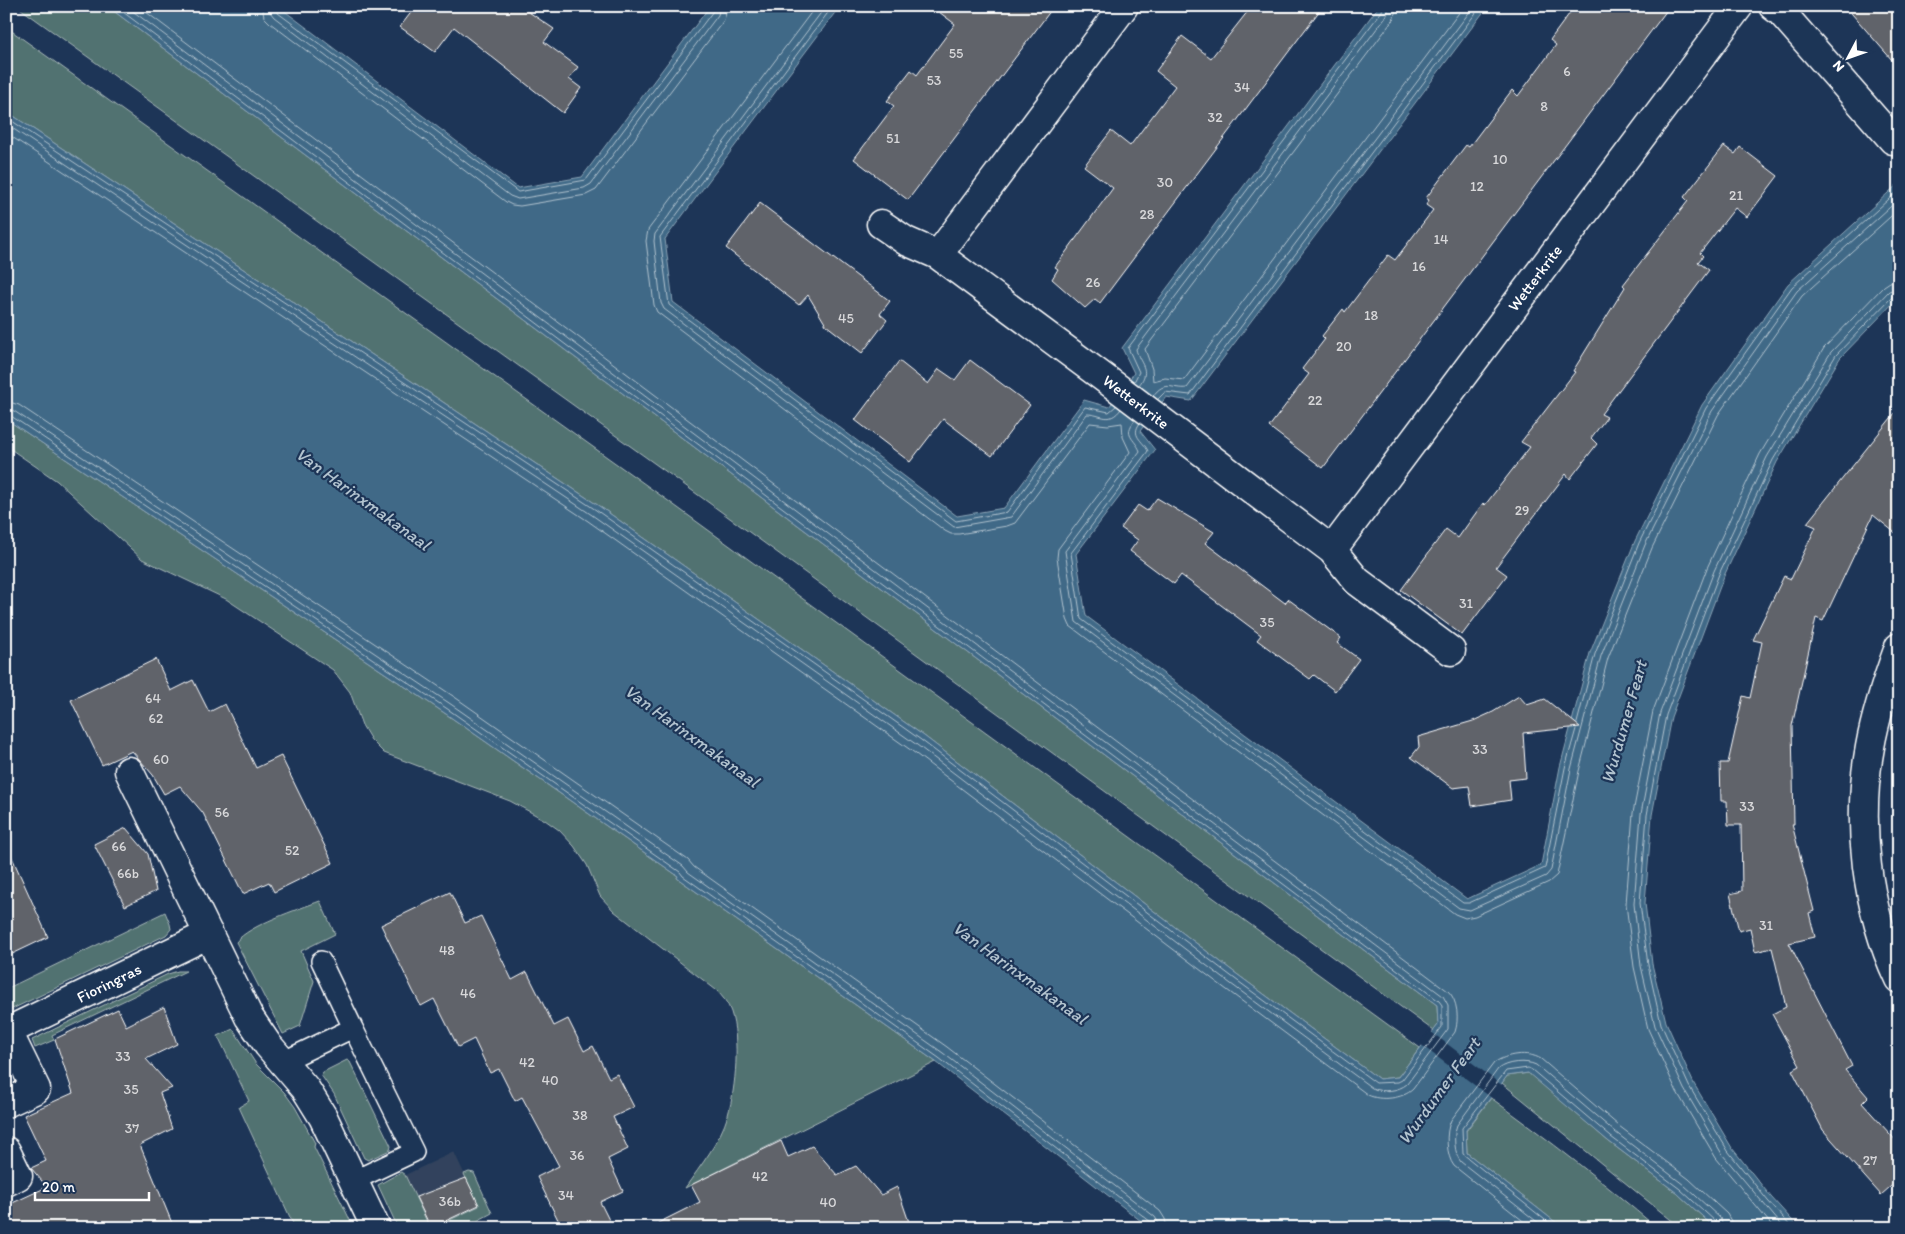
<svg xmlns="http://www.w3.org/2000/svg" width="1905" height="1234" viewBox="0 0 1905 1234" font-family="Itim,sans-serif">
  <style>
    .built { fill: #31435d }
    .green { fill: #517271; stroke: #a8b8b8 }
    .water { fill: #3f6987; stroke: #8ca5b7 }
    .pier { fill: #1d3557 }
    .lines { fill: none; stroke-linecap: round; stroke-linejoin: round }
    .shore { stroke: #b2c3cf; stroke-width: 1 }
    .building { fill: #61636b; stroke: #fff }
    .service-casing { stroke: #fff; stroke-width: 22 }
    .minor-casing { stroke: #fff; stroke-width: 31 }
    .service { stroke: #1d3557; stroke-width: 19 }
    .minor { stroke: #1d3557; stroke-width: 28 }
    .labels { text-anchor: middle; dominant-baseline: central; stroke-width: 4.5; stroke-linejoin: round; paint-order: stroke }
    .number-label { font-size: 14px; fill: #d8d8da }
    .street-label { font-size: 16px; fill: #fff; stroke: #1d3557 }
    .water-label { font-size: 18px; font-style: italic; fill: #b2c3cf; stroke: #1d3557 }
  </style>
  <rect width="100%" height="100%" fill="#1d3557"/>
  <filter id="ink" filterUnits="userSpaceOnUse"><feTurbulence type="fractalNoise" baseFrequency=".02" numOctaves="2"/><feDisplacementMap in="SourceGraphic" scale="10" xChannelSelector="R" yChannelSelector="G"/><feConvolveMatrix kernelMatrix="1 2 1 2 8 2 1 2 1" color-interpolation-filters="sRGB"/></filter>
  <g filter="url(#ink)">
    <path class="built" d="M454 1152 479 1205 430 1228 405 1175Z"/>
    <path class="green" d="M17 6H107L1437 1005 1438 1025 1434 1031 679 481Z
      M6 27 667 500 1420 1048 1398 1077 1379 1079 1234 972 924 736 599 506 6 111Z
      M6 419 446 714 678 876 677 878 936 1062 685 1188C701 1165 720 1142 728 1115 736 1087 740 1040 731 1012 728 1003 723 997 716 990L614 911 600 896 587 865 574 846 559 830 545 820 510 801 384 753 371 740 362 725 350 692 333 670 226 599 142 559 57 481 6 446Z
      M320 901 335 934 301 951 314 981 300 1026 283 1034 236 942C249 925 299 909 320 901Z
      M165 912 170 924 171 929 166 935 6 1012V989Z
      M178 971H186L52 1035 54 1040 35 1048 32 1040 168 974Z
      M233 1029 256 1064 284 1092 295 1107 315 1143 314 1147 354 1228H295L239 1107 249 1101 218 1036Z
      M347 1060 350 1062 391 1146 390 1150 368 1160 364 1158 334 1094 321 1075 323 1072Z
      M1529 1073 1608 1141 1677 1193 1715 1228H1681L1502 1083 1507 1076Z
      M1491 1098C1548 1139 1603 1182 1657 1228H1563L1467 1153 1466 1131Z
      M401 1172 405 1175 430 1228H398L378 1185Z
      M469 1172 474 1173 492 1213 464 1228H433L479 1206 464 1174Z"/>
    <path class="water" d="M107 6H278L518 188 582 177 710 6H840L665 239 673 302 957 516 1004 508 1084 400 1109 407 1134 373 1122 348 1379 6H1488L1191 401 1166 397 1140 431 1155 450 1076 554 1086 616 1467 899 1541 865 1560 767 1590 653 1635 541 1702 405 1788 284 1899 183V297L1840 358 1777 462 1724 576 1671 717 1652 815 1645 903 1652 964 1666 1022 1694 1084 1732 1148 1771 1197 1799 1228H1715L1677 1193 1608 1141 1528 1073 1507 1076 1502 1083 1466 1130 1467 1153 1563 1228H1150L936 1062 677 878 678 876 446 714 6 419V111L599 506 924 736 1234 972 1379 1079 1398 1077 1438 1025 1437 1005Z"/>
    <path class="pier" d="M1430 1031 1503 1086 1493 1099 1420 1044Z"/>
    <g class="lines">
      <path class="shore" d="M262 6 264 17 270 23 506 202 512 205 520 206 586 195 596 190 724 20 728 6
        M269 6 270 12 274 17 510 196 518 199 584 188 591 184 718 15 720 6
        M276 6 278 13 518 192 586 180 713 11 714 6
        M816 6 648 230 646 241 654 305 657 312 945 531 951 534H959L1007 526 1015 523 1090 423 1108 425 1122 423 1123 437 1130 452 1058 549 1057 558 1067 619 1070 626 1455 914 1465 918 1475 916 1549 882 1557 875 1579 771 1608 658 1652 548 1718 415 1802 296 1899 209
        M826 6 655 234 654 241 661 303 664 309 954 527 1011 517 1087 414C1102 414 1109 425 1121 409
        M833 6 660 237 669 305 956 521 1007 512 1085 407 1109 412 1116 406
        M1397 6 1393 20 1145 349 1152 369 1153 381 1165 378 1184 380 1464 6
        M6 117 596 510 921 740 1231 976 1376 1083 1398 1082 1402 1080 1442 1027V1005L1439 1001 115 6
        M6 124 592 515 917 745 1227 981 1372 1088C1382 1093 1399 1091 1407 1084L1448 1029V1005L1443 996 126 6
        M6 133 588 521 912 751 1223 987 1368 1095C1380 1101 1403 1099 1413 1089L1455 1032C1459 1020 1458 1000 1448 991L138 6
        M1134 382 1139 372 1128 348 1382 11 1383 6
        M1139 385C1152 369 1139 364 1136 349L1387 15 1389 6
        M1153 396C1165 379 1172 390 1187 388L1474 6
        M1158 399 1165 392 1190 395 1481 6
        M6 401 19 405 456 698 688 860 694 867 947 1047 1160 1211 1165 1219 1167 1228
        M6 409 14 411 452 705 683 866 688 872 943 1053 1155 1217 1158 1222 1159 1228
        M6 415 11 416 449 710 680 872 683 876 939 1058 1151 1222 1153 1228
        M1135 420C1122 436 1135 438 1140 451L1065 551 1076 622 1459 908 1470 910 1546 876 1551 870 1571 769 1601 656 1645 545 1712 411 1797 291 1899 199
        M1140 423C1130 436 1143 440 1148 451L1071 553 1081 619 1463 903H1469L1545 868 1565 768 1576 729
        M1577 723 1595 654 1639 543 1706 408 1792 287 1899 190
        M1532 1228 1454 1166C1446 1156 1445 1132 1451 1120L1494 1063C1506 1054 1528 1051 1541 1059L1619 1126 1689 1179 1727 1214 1731 1221V1228
        M1545 1228 1461 1162C1454 1154 1453 1135 1457 1125L1498 1069C1506 1062 1526 1060 1536 1065L1615 1132 1684 1185 1720 1218 1724 1228
        M1555 1228 1463 1154 1462 1128 1506 1071 1528 1068 1532 1070 1611 1137 1680 1189 1716 1222 1718 1228
        M1774 1228 1716 1158 1677 1092 1648 1029 1634 967 1626 904 1633 813 1653 711 1707 568 1760 454 1824 348 1884 286 1890 282 1899 280
        M1784 1228 1722 1154 1684 1089 1655 1026 1641 966 1634 904 1641 814 1660 713 1714 571 1767 457 1831 352 1889 291 1899 288
        M1792 1228 1768 1201 1728 1151 1689 1086 1661 1024 1648 965 1640 903 1647 815 1666 715 1719 574 1773 460 1836 355 1893 296 1899 294"/>
    </g>
    <path class="building" d="M416 6H520L554 29 544 42 578 67 569 79 581 88 563 113 454 27 435 52 400 27Z
      M931 6H1054L908 200 854 159 894 106 887 101 911 70 917 75 955 24Z
      M1252 6H1323L1100 303 1095 299 1085 308 1052 279 1058 269 1055 267 1113 188 1084 166 1111 131 1130 146 1175 86 1156 71 1182 36 1211 58Z
      M1575 6H1670L1323 468 1269 427 1309 374 1302 369 1325 339 1322 336 1343 309 1345 312 1388 255 1395 260 1433 210 1426 205 1429 200 1426 198 1466 145 1469 147 1512 90 1518 96 1556 45 1550 40Z
      M1845 6H1899V68Z
      M1724 146 1735 154 1740 147 1778 176 1747 217 1735 208 1700 253 1703 256 1698 262 1709 270 1601 414 1607 417 1591 438 1597 444 1570 479 1566 474 1496 567 1507 575 1462 635 1401 590 1446 529 1458 538 1483 503 1485 505 1530 447 1521 442 1575 372 1573 371 1625 287 1623 285 1688 201 1684 197Z
      M760 203 890 301 880 314 887 320 862 353 826 325 808 295 799 305 726 248Z
      M970 360 1030 405 992 456 943 419 910 462 855 420 899 361 928 384 939 369 955 380Z
      M1899 408V536L1873 515 1823 621 1816 618 1792 726 1794 824H1792L1814 911 1809 913 1815 937 1789 943 1852 1066 1845 1070 1868 1097 1862 1103 1899 1144V1179L1881 1195 1823 1130 1792 1070 1800 1066 1772 1014 1786 1007 1772 948 1755 952 1750 928 1739 931 1730 894 1742 891 1741 825H1728L1727 801H1721L1720 763H1728L1743 696 1750 698 1762 642 1753 640 1784 576 1791 579 1816 527 1807 523Z
      M1157 498 1214 532 1205 543 1285 603 1288 599 1341 638 1337 643 1359 659 1335 691 1314 675 1310 679 1257 640 1261 635 1181 575 1174 584 1130 551 1138 540 1121 528 1138 505 1147 511Z
      M156 659 171 691 193 680 209 712 225 704 256 768 281 756 333 863 274 892 269 882 243 894 203 813 180 786 164 794 153 775 132 751 102 765 71 700Z
      M1519 696 1527 705 1545 699 1580 727 1523 733 1526 778 1509 780 1511 800 1472 806 1469 786 1453 788 1411 757 1419 747 1418 737 1473 721 1493 712Z
      M126 828 148 854 156 891 125 906 94 844Z
      M6 844 48 937 6 957Z
      M450 892 465 923 481 916 512 980 527 972 554 1026 568 1019 584 1051 593 1046 609 1078 617 1074 634 1107 613 1117 628 1149 608 1159 623 1191 600 1202 613 1228H562L537 1177 559 1166 522 1097 515 1101 499 1069 490 1073 474 1039 458 1047 434 999 421 1006 413 991 381 925Z
      M164 1007 177 1044 146 1059 172 1088 160 1093 172 1129 140 1145 174 1228H6V1206L47 1187 31 1168 46 1161 24 1115 73 1093 55 1039 118 1009 126 1026Z
      M781 1141 788 1157 812 1146 837 1175 856 1166 881 1195 897 1187 911 1228H648L700 1202 691 1185Z
      M466 1178 479 1205 431 1228 416 1197Z"/>
    <g class="lines">
      <defs>
        <path id="service" d="M321 961 353 1028
          M282 1062 353 1028 414 1152 353 1181"/>
        <path id="minor" d="M1773 6 1781 12 1893 140
          M881 224 906 241 938 255 1119 389 1332 550 1739 6
          M938 255 1124 6
          M1332 550 1357 581 1451 651
          M1899 647C1887 680 1876 713 1870 747 1856 823 1866 909 1899 979
          M129 771 249 1017 268 1045 305 1088 323 1117 376 1228
          M6 1032 209 934
          M6 1103 36 1089 8 1032
          M6 1151 18 1176 6 1182"/>
      </defs>
      <use href="#service" class="service-casing"/>
      <use href="#minor" class="minor-casing"/>
      <use href="#service" class="service"/>
      <use href="#minor" class="minor"/>
    </g>
  </g>
  <g class="labels">
    <g class="number-label">
      <text x="956" y="53">55</text>
      <text x="1567" y="71">6</text>
      <text x="934" y="80">53</text>
      <text x="1242" y="87">34</text>
      <text x="1544" y="106">8</text>
      <text x="1215" y="117">32</text>
      <text x="893" y="138">51</text>
      <text x="1500" y="159">10</text>
      <text x="1165" y="182">30</text>
      <text x="1477" y="186">12</text>
      <text x="1736" y="195">21</text>
      <text x="1147" y="214">28</text>
      <text x="1441" y="239">14</text>
      <text x="1419" y="266">16</text>
      <text x="1093" y="282">26</text>
      <text x="1371" y="315">18</text>
      <text x="846" y="318">45</text>
      <text x="1344" y="346">20</text>
      <text x="1315" y="400">22</text>
      <text x="1522" y="510">29</text>
      <text x="1466" y="603">31</text>
      <text x="1267" y="622">35</text>
      <text x="153" y="698">64</text>
      <text x="156" y="718">62</text>
      <text x="1480" y="749">33</text>
      <text x="161" y="759">60</text>
      <text x="1747" y="806">33</text>
      <text x="222" y="812">56</text>
      <text x="119" y="846">66</text>
      <text x="292" y="850">52</text>
      <text x="128" y="873">66b</text>
      <text x="1766" y="925">31</text>
      <text x="447" y="950">48</text>
      <text x="468" y="993">46</text>
      <text x="123" y="1056">33</text>
      <text x="527" y="1062">42</text>
      <text x="550" y="1080">40</text>
      <text x="131" y="1089">35</text>
      <text x="580" y="1115">38</text>
      <text x="132" y="1128">37</text>
      <text x="577" y="1155">36</text>
      <text x="1870" y="1160">27</text>
      <text x="760" y="1176">42</text>
      <text x="566" y="1195">34</text>
      <text x="450" y="1201">36b</text>
      <text x="828" y="1202">40</text>
    </g>
    <g class="street-label">
      <text transform="translate(1535 278) rotate(-53)">Wetterkrite</text>
      <text transform="translate(1136 402) rotate(37)">Wetterkrite</text>
      <text transform="translate(109 983) rotate(-26)">Fioringras</text>
    </g>
    <g class="water-label">
      <text transform="translate(363 499) rotate(36)">Van Harinxmakanaal</text>
      <text transform="translate(1624 722) rotate(-74)">Wurdumer Feart</text>
      <text transform="translate(692 736) rotate(36)">Van Harinxmakanaal</text>
      <text transform="translate(1020 973) rotate(36)">Van Harinxmakanaal</text>
      <text transform="translate(1439 1091) rotate(-54)">Wurdumer Feart</text>
    </g>
  </g>
  <rect width="1905" height="1234" fill="none" stroke="#1d3557" stroke-width="25"/>
  <rect x="12" y="12" width="1880" height="1209" fill="none" stroke="#fff" stroke-width="2" filter="url(#ink)"/>
  <g transform="translate(1848 58) rotate(229)" stroke="#1d3557" stroke-width="4" paint-order="stroke">
  <path d="M0-4L9 19L0 12L-9 19Z" fill="#ffffff"/>
  <text y="-8" font-size="14" font-weight="bold" text-anchor="middle" fill="#ffffff">N</text>
  </g>
  <path d="M35 1192v8h114v-8" fill="none" stroke="#ffffff" stroke-width="2.5"/>
  <text x="42" y="1192" font-size="15" fill="#ffffff" stroke="#1d3557" stroke-width="4" paint-order="stroke">20 m</text>
</svg>
